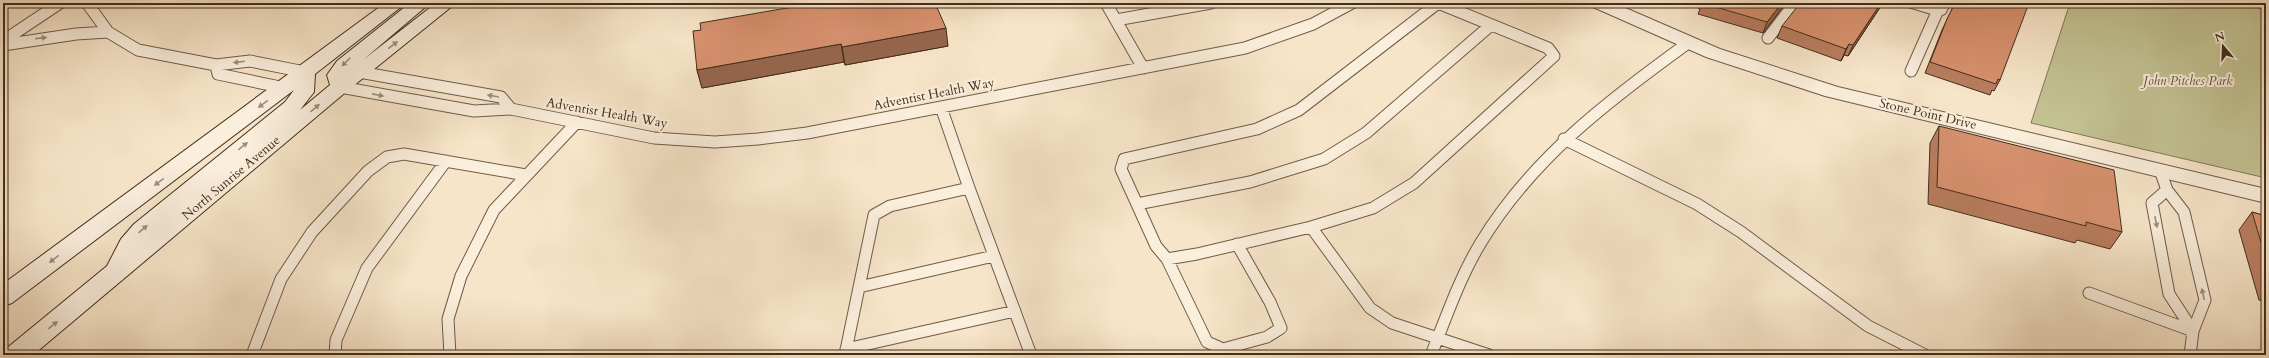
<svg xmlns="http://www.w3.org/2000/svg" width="2269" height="358" viewBox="0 0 2269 358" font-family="Cardo,serif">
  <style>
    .green { fill: #c3c292; stroke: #837858 }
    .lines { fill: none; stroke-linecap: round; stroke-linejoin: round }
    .service-casing { stroke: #705b48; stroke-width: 13 }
    .minor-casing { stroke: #705b48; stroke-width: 2 }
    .tertiary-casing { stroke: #705b48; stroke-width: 2 }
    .secondary-casing { stroke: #432d1d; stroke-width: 2 }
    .service { stroke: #faeedc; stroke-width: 11 }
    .minor { fill: #faeedc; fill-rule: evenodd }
    .tertiary { fill: #faeedc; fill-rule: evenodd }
    .secondary { fill: #faeedc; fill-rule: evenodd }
    .wall { fill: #b97d5f; stroke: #432d1d }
    .shaded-wall { fill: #96664d; stroke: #432d1d }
    .building { fill: #d7916e; stroke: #432d1d }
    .oneway { fill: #9e8e7c }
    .labels { text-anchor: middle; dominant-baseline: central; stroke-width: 4; stroke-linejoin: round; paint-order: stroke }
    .park-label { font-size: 13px; font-style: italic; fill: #63523a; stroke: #faeedc }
    .street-label { font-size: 13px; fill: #432d1d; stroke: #faeedc }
  </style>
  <rect width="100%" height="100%" fill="#f7e5c9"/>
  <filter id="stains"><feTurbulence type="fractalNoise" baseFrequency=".005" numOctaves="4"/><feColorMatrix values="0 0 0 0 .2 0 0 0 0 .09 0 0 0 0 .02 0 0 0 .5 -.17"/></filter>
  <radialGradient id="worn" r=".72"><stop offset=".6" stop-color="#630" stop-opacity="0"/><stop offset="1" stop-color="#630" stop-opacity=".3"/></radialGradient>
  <path class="green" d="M2070 3H2240L2266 10V178L2031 123Z"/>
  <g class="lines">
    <defs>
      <path id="service" d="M87 3 108 32 138 50 216 65 250 61 305 72
        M1106 3 1143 68
        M1438 3 1548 48 1554 56 1414 183 1373 208 1311 227 1197 254 1167 259 1156 246 1121 169 1124 159 1257 129 1299 110Z
        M1116 20 1211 3
        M1768 38 1795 3
        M3 41 60 3
        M3 45 76 34 108 32
        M216 65 218 74 285 88
        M1911 71 1938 10
        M340 87 474 111 511 109 501 97 359 72
        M511 109 654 138 715 142 758 139 807 133 1245 48 1313 24 1352 3
        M1564 139 1697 204 1741 232 1868 326 1925 355
        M2160 170 2167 190 2184 212 2205 300 2193 331 2190 355
        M969 188 1031 355
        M2167 190 2152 203 2169 294 2193 331
        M1137 204 1250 182 1324 159 1366 133 1491 25
        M1311 227 1370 308 1392 323 1489 355
        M1167 259 1207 342 1223 349 1267 337 1281 328 1270 302 1237 244
        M859 287 994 256
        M2089 293 2193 331
        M846 349 1015 311
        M252 355 281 279 312 232 368 171 387 157 404 154 526 175
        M335 355 336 340 367 268 446 161
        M450 355 448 319 461 276 494 210 577 122
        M845 355 874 215 890 206 969 188 941 107
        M1431 355C1446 318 1459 279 1480 244 1531 159 1609 100 1688 43"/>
      <path id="minor" d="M1905 3H1951L1945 14 1938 16 1908 7Z"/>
      <path id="tertiary" d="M1590 3H1614L1720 49 1838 87 2266 189V203L1825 96 1706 57 1593 7Z"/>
      <path id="secondary" d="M385 3H406L315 74 314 92 300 110 330 85 327 75 337 61 410 3H430L363 60 436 3H456L347 91 33 355H3L7 348 107 266 121 239 134 224 285 102 294 90 12 303 3 306V284Z"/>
    </defs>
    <use href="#service" class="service-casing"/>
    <use href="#minor" class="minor-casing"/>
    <use href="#tertiary" class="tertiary-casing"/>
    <use href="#secondary" class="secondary-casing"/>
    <use href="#service" class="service"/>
    <use href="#minor" class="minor"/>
    <use href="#tertiary" class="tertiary"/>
    <use href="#secondary" class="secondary"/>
  </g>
  <path class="wall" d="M1699 3H1786L1763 33 1698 14 1700 9 1698 8Z
    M1883 3 1848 56 1844 55 1841 61 1777 38 1782 26Z
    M1955 3 2000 80 1994 91 1992 90 1990 95 1925 73 1942 30Z
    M701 30 948 46 845 65 844 62 702 88 697 70Z
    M1939 126 2122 232 2110 249 2077 240 2075 243 1928 204 1930 143Z
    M2252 212 2266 216V302L2259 300 2239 230Z"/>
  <path class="shaded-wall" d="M1782 3H1786L1763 33 1767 22Z
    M1881 3H1883L1848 56 1853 45Z
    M946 28 948 46 845 65 842 47Z
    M841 44 844 62 702 88 697 70Z
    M1849 44 1844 55 1841 61 1846 49Z"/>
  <path class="building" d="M816 3H935L946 28 842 47 841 44 697 70 693 31 701 30 700 23Z
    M1702 3H1782L1767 22Z
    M1800 3H1881L1853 45 1849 44 1846 49 1782 26Z
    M1955 3H2029L2000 80 1998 79 1996 84 1930 62 1947 19Z
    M1939 126 2114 170 2122 232 2086 222V226L1937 187Z
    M2252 212 2266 216V259Z"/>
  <defs><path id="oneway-solid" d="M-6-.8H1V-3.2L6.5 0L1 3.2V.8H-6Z"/></defs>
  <g class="oneway">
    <use href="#oneway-solid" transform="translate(41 38) rotate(-7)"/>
    <use href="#oneway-solid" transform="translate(393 45) rotate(-38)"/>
    <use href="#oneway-solid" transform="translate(239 62) rotate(173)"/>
    <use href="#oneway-solid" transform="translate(346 62) rotate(135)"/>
    <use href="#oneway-solid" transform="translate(378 95) rotate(11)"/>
    <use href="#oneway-solid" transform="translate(493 96) rotate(-170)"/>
    <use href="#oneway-solid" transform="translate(263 104) rotate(143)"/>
    <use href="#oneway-solid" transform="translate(315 108) rotate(-40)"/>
    <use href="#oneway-solid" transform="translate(243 146) rotate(-39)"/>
    <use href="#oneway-solid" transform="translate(159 182) rotate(143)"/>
    <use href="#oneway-solid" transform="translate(2156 222) rotate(79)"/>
    <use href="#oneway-solid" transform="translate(143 229) rotate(-41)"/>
    <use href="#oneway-solid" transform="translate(54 259) rotate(143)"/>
    <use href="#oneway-solid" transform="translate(2203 294) rotate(-102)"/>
    <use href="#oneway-solid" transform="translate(53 325) rotate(-39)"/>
  </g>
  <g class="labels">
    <g class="park-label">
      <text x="2188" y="81">John Pitches Park</text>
    </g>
    <g class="street-label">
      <text transform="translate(934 94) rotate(-11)">Adventist Health Way</text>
      <text transform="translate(607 113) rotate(10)">Adventist Health Way</text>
      <text transform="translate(1928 114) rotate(13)">Stone Point Drive</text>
      <text transform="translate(231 178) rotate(-40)">North Sunrise Avenue</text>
    </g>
  </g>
  <rect width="2269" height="358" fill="none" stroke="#f7e5c9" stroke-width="16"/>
  <rect x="4" y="4" width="2261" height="350" fill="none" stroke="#432d1d" stroke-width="2"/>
  <rect x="8" y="8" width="2253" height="342" fill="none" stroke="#432d1d"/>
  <g transform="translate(2223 46) rotate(341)" stroke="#faeedc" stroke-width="3" paint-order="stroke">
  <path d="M0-3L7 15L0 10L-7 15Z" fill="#432d1d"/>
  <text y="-6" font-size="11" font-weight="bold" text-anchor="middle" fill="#432d1d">N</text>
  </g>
  <rect width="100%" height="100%" filter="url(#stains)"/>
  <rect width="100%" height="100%" fill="url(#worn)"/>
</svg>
